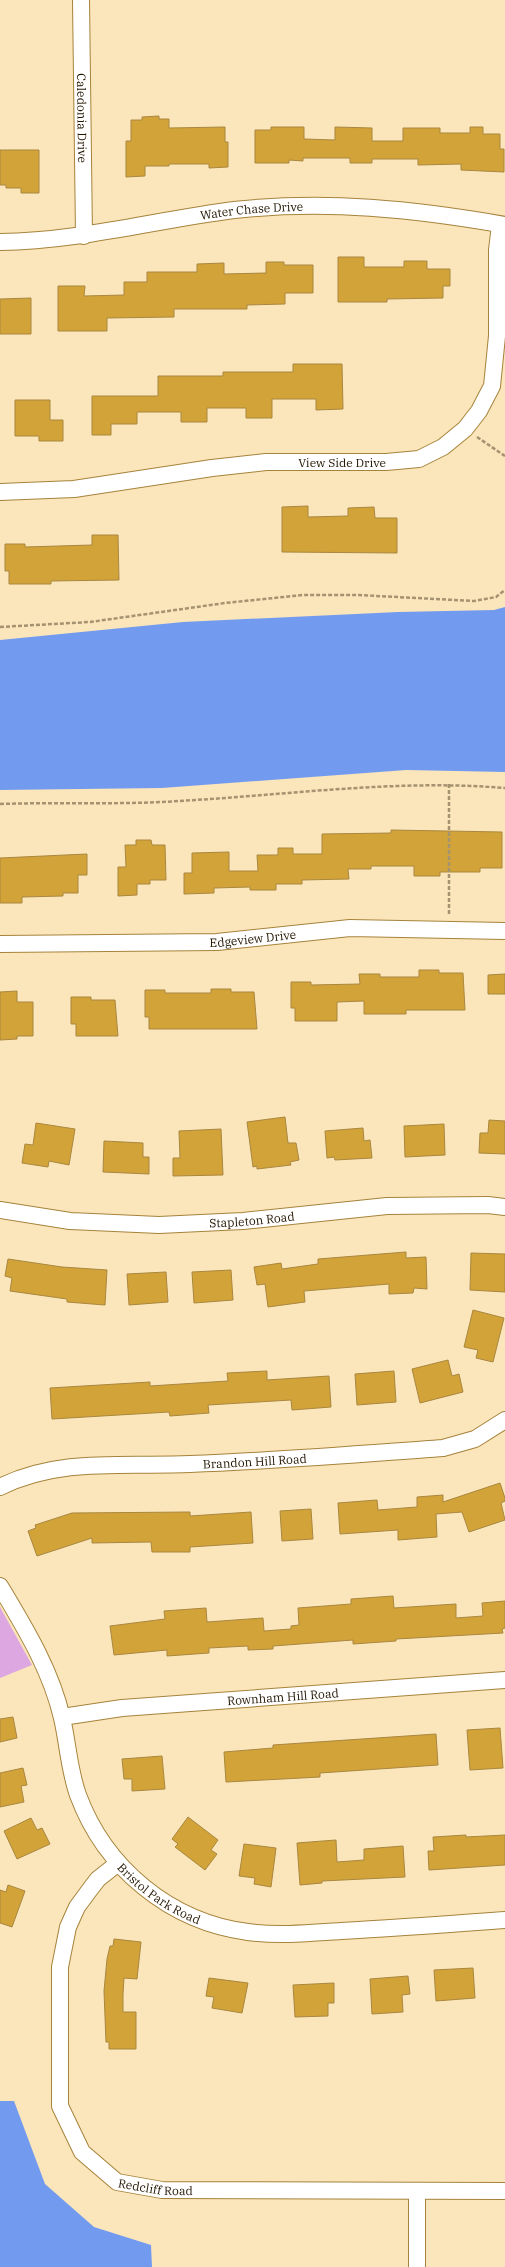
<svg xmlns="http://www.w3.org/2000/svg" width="505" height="2267" viewBox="0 0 505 2267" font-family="'IBM Plex Serif',serif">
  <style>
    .green { fill: #dda8e1 }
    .water { fill: #729bef }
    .building { fill: #d2a338; stroke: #a9873f }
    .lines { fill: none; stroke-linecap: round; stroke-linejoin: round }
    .street-casing { stroke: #a6833b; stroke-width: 18 }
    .path { stroke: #a59271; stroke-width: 2.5; stroke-dasharray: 4 2; stroke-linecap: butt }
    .street { stroke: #fff; stroke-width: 16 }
    .labels { text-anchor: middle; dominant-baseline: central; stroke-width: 3; stroke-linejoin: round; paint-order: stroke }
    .street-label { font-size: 12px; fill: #231500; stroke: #fbf4e6 }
  </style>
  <rect width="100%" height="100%" fill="#fbe5bb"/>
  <path class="green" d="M0 1607 32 1665 0 1678Z"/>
  <path class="water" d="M505 607V772L406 770 162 788 0 790V640L183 622 398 612 494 610Z
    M0 2101H14L45 2184 94 2227 151 2245 152 2267H0Z"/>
  <path class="building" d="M159 116V119H169V128L225 127V142H228V167L209 168V164H169V166H145V176L126 177V141H131V120H142V117Z
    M271 127H304V139L335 140V127L372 128V141H403V128H440V133H470V127H483V134H500V149H504V172L461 170V164L418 165V159H372V163H350V158H303V161L289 160V163H255V130H271Z
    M0 150H39V193H21V188H6V185H0Z
    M338 257H364V267H404V261H427V269H450V286H443V298L387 299V302H338Z
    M266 262H284V265H313V293H285V304L247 305V309H174V317L107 318V331H58V286H85L84 296 124 295V282H147V272H197V264L224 263V274L266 273Z
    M31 298V334H0V299Z
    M293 364H342L343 409 316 410V399H272V418H246V408H207V422H181V412H137V424H111V435H92V396H158V376H223V372H293Z
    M15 400H50V420H63V441H39V436H15Z
    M308 506V517L348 516V508L374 507 375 518H397V553L282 552V507Z
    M92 535H118L119 580 51 581V584H9V571H5V544H25V547L92 545Z
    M391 830 502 832V868H480V872H440V876H414V866H371V869H348L349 879 302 880V884H276V890H250V887L214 888V893L184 894V873H192V853L229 852V871H258L257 855H278V848H293V854H322V834L391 833Z
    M136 840H151L152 845H165L166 880H150V884H137V895L118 896V867H126L125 845H136Z
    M87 854V875H78V893H63V896L22 897V903H0V858Z
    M419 970H439V973H463L465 1010H406V1014H364V1001L337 1002V1021H295V1008H291V982H311V985L360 984 359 974H380V977H419Z
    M505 974V994H488V975Z
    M211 989H231V992H254L257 1029H149V1017H145V990H165V993H211Z
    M17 991V1002H33V1036H17V1039L0 1040V992Z
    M71 997H91V1000H115L118 1036H76V1024H71Z
    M285 1117 288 1143H296L299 1160 290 1162 291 1165 257 1169V1166L253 1167 247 1122Z
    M489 1120 505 1121V1154L479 1153 480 1133H488Z
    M36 1123 75 1129 69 1165 49 1161 48 1167 22 1163 25 1144 33 1145Z
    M444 1124 445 1155 405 1157 404 1126Z
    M363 1128 364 1141 370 1140 372 1158 335 1160 334 1157 327 1158 325 1131Z
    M221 1129 223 1175 173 1176V1158H180L179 1131Z
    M104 1141 143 1143V1157H149V1174L103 1172Z
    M406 1252V1258L426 1257 427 1289 414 1288 413 1293 389 1294V1284L304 1291 305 1302 268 1307 265 1284 257 1285 254 1267 281 1263 282 1269 318 1264V1259Z
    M471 1253 505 1254V1292L470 1290Z
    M8 1259 62 1267 107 1270 105 1305 67 1302V1299L10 1291 12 1278 5 1276Z
    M231 1270 233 1300 194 1303 192 1272Z
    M166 1272 168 1302 129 1305 127 1274Z
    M473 1310 504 1318 493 1362 476 1358 478 1350 464 1347Z
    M448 1360 452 1376 459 1374 463 1392 420 1403 412 1369Z
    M267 1371V1380L329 1376 331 1407 292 1410 291 1400 208 1405 209 1413 170 1416 169 1412 52 1419 50 1388 150 1382V1386L228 1381 227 1373Z
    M394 1371 396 1402 357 1405 355 1374Z
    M500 1483 505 1498V1501L501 1503 505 1520 469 1532 462 1512 436 1514 437 1537 398 1540V1530L340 1534 338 1503 377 1500 378 1510 417 1507V1497L443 1495V1502Z
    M311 1509 313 1539 282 1541 280 1511Z
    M190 1512V1516L251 1512 253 1543 190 1547V1552H152L151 1542 92 1543V1538L37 1556 28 1531 36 1528 35 1525 72 1513Z
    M393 1596 394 1608 456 1604V1618L483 1616 482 1603 505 1601V1628L502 1629 503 1633 396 1639V1641L353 1644V1640L273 1646V1649L248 1650V1646L209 1648V1653L167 1656V1650L114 1655 110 1626 165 1619 164 1611 206 1608 207 1622 263 1618 264 1631 291 1629V1626L299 1625 298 1608 351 1604V1599Z
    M13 1717 17 1738 0 1742V1719Z
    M500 1728 503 1768 470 1770 467 1730Z
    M436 1734 438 1765 320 1773V1777L226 1782 224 1752 273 1748V1745Z
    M162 1756 165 1789 132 1791V1779H124L122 1759Z
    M23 1768 27 1785 21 1786 24 1802 0 1807V1773Z
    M188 1817 218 1840 211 1850 217 1854 205 1870 175 1847 178 1844 172 1839Z
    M31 1818 37 1830 42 1828 50 1844 17 1859 4 1831Z
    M466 1835V1837L505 1835V1865L429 1870 428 1851H434L433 1837Z
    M336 1840 337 1862 364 1860V1849L403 1846 405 1877 322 1881V1883L300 1885 297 1843Z
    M244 1844 276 1848 271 1887 254 1884 255 1878 239 1876Z
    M8 1885 25 1891 12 1927 0 1923V1890L6 1892Z
    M114 1939 141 1942 137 1979 124 1978 123 1994V2012H136V2049H109V2042H106L104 1991 107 1959 110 1946H113Z
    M473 1968 475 1998 436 2001 434 1970Z
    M408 1976 410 1994 402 1995 403 2012 372 2014 370 1979Z
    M209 1978 248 1983 242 2013 212 2008 214 1997 206 1996Z
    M334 1983V2003H328V2016L295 2017 293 1985Z"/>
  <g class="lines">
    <defs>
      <g id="street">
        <path id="s1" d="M81 0 84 236"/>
        <path id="s2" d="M0 242C79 241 156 220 234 210 327 200 414 209 505 225"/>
        <path id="s3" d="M0 492 74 489 212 468 266 462H386L419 459 443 447 465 429 479 411 492 386 497 336V250L500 225"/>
        <path id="s4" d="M0 944 217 942 350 928 505 931"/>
        <path id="s5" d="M0 1210 70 1221 159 1225 243 1221 387 1206 488 1205 505 1207"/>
        <path id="s6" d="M0 1487C60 1457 126 1467 190 1464 274 1461 359 1454 443 1448L475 1439 505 1420"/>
        <path id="s7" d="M0 1586C25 1628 51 1670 62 1718 68 1744 69 1770 78 1795 105 1868 170 1922 248 1932 279 1936 310 1933 341 1931 396 1928 450 1924 505 1920"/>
        <path id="s8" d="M62 1717 122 1708 505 1680"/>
        <path id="s9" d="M117 1864 98 1879 91 1888 77 1907 68 1927 60 1967V2106L82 2152 117 2182 162 2190 505 2191"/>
        <path d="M417 2267V2191"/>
      </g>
    </defs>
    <use href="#street" class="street-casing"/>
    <path class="path" d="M477 437 505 456
      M0 627 90 622 225 603 303 595H358L474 601 496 597 505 590
      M0 804C60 802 119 805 179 801 288 795 396 779 505 788
      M449 914V784"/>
    <use href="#street" class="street"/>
  </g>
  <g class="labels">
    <g class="street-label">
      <text stroke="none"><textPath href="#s1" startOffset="118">Caledonia Drive</textPath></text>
      <text stroke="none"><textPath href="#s2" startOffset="254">Water Chase Drive</textPath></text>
      <text stroke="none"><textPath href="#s3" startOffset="344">View Side Drive</textPath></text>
      <text stroke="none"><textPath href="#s4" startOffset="253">Edgeview Drive</textPath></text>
      <text stroke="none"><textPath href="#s5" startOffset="253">Stapleton Road</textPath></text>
      <text stroke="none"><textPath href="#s6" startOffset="258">Brandon Hill Road</textPath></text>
      <text stroke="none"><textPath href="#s8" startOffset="222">Rownham Hill Road</textPath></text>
      <text stroke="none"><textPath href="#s7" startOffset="356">Bristol Park Road</textPath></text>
      <text stroke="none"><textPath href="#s9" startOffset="397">Redcliff Road</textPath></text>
    </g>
  </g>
</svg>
